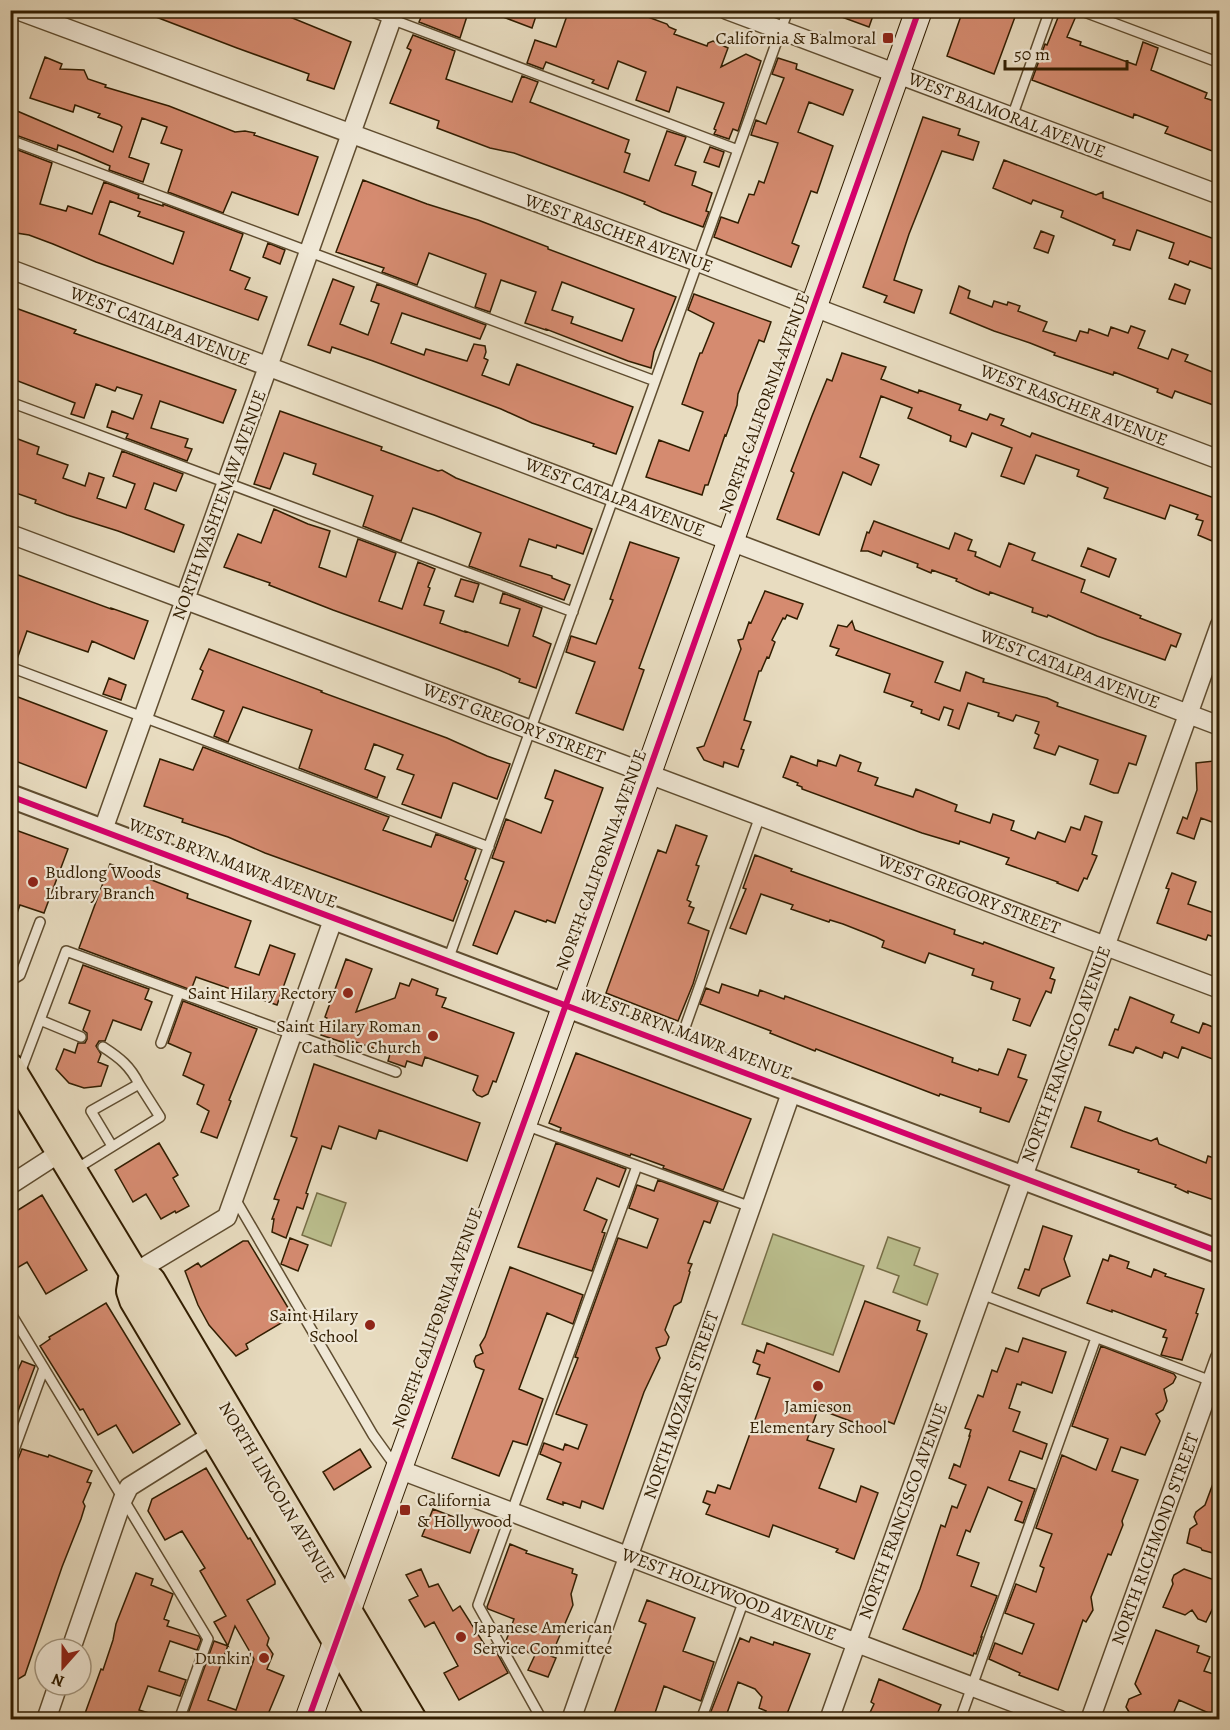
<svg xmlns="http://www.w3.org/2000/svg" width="1230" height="1730" viewBox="0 0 1230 1730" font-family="Alegreya,serif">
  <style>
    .green { fill: #bbbf8e; stroke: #766e47; stroke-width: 1.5 }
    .building { fill: #d58b70; stroke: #311d00; stroke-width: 1.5; fill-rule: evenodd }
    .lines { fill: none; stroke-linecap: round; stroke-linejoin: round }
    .service-casing { stroke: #5f4d30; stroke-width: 12 }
    .minor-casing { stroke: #5f4d30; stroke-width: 21 }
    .tertiary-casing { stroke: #5f4d30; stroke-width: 26 }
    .secondary-casing { stroke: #311d00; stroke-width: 28 }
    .primary-casing { stroke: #311d00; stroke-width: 32 }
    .path { stroke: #311d00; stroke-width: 3; stroke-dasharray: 1.5 3; stroke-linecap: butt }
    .service { stroke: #f0e8d6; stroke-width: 9 }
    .minor { stroke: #f0e8d6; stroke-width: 18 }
    .tertiary { stroke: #f0e8d6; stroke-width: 22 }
    .secondary { stroke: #f0e8d6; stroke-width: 26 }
    .primary { stroke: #e8dcc0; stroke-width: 28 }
    .cycleway-casing { stroke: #f0e8d6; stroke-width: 10 }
    .cycleway { stroke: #d6006c; stroke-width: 6 }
    .poi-dot { fill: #8f2418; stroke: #f0e8d6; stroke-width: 2 }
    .labels { text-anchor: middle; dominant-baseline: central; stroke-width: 4.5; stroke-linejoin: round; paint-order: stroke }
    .poi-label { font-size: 18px; fill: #311d00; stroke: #f0e8d6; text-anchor: end }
    .street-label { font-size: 18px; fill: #311d00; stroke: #f0e8d6 }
  </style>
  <rect width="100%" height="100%" fill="#e8dcc0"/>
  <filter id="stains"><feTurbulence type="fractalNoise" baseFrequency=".00333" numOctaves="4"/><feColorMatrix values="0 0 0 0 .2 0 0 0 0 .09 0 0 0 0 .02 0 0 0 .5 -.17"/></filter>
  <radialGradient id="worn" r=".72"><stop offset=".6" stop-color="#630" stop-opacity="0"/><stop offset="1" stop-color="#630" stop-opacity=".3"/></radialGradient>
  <path class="green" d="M317 1193 346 1203 331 1246 302 1235Z
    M773 1234 864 1266 833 1355 742 1324Z
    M888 1237 920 1248 914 1265 938 1274 927 1305 893 1292 899 1276 877 1268Z"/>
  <path class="building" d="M144 10H198L210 15 212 10H277L275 16 290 17 351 42 334 89 307 80 309 74 237 48 143 12Z
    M424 10H469L460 38 419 22Z
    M490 10H538L532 28 490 12Z
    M569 10H630L637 13 667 24 669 27 676 30 674 34 707 46 708 43 713 41 728 48 721 67 746 54 761 61 738 131 733 129 729 139 714 134 716 130 714 129 724 103 677 87 669 112 636 100 646 72 618 61 608 89 592 83 594 80 546 62 543 69 527 63 535 40 556 47Z
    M828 10H875L869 27 828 12Z
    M963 10H998L1015 17 994 74 947 56Z
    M1061 10 1076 16 1067 37 1081 42 1080 45 1136 65 1143 42 1158 48 1151 70 1207 93 1205 98 1220 103V154L1165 133 1168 127 1134 114 1133 118 1032 80 1045 44 1047 45Z
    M413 35 455 51 446 79 512 102 522 76 538 82 530 102 629 140 625 152 630 154 624 172 649 181 667 131 686 137 675 165 696 172 692 185 712 193 706 211 709 212 703 227 662 212 644 204 645 202 622 193 514 153 490 148 437 128 439 121 390 103 411 50 407 48Z
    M45 57 62 64 60 69 84 70 88 79 106 85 105 87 169 106 235 132 245 131 255 133 254 135 318 157 298 215 232 192 223 213 168 192 182 150 161 143 167 127 142 118 129 157 149 164 143 182 109 170 110 166 77 152 58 145 57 150 10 133V108L113 152 122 127 120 125 98 117 100 114 75 105 73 112 30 98Z
    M778 58 797 64 796 69 853 90 843 115 809 102 798 132 833 146 817 193 811 191 792 243 799 246 791 267 714 237 721 217 738 223 749 194 754 195 759 181 764 183 778 143 751 135 756 120 766 124 784 78 772 74Z
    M923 117 960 129 958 135 979 142 973 160 942 151 909 234 894 280 922 290 914 313 884 302 887 296 863 287Z
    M10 147 52 163 40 204 66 211 68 206 92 214 104 182 139 195 138 198 163 206V204L243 234 230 270 250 278 245 289 267 297 258 320 96 262 53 244 29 235 10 232ZM110 201 140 212 138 216 184 232 173 264 99 234Z
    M710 147 724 152 719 167 704 162Z
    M1004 160 1096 195 1103 192V198L1220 241V269L1216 267 1215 270 1190 261 1188 265 1169 258 1174 243 1137 230 1130 250 1113 245 1115 240 1061 217 1063 211 1033 200 1031 204 993 188Z
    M363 180 427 204 478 220 548 247V249L676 297 654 352 651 368 628 361 546 329V330L525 323 536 292 501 280 490 312 475 307 486 274 429 253 417 285 382 272 384 268 336 252ZM562 282 634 309 622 341 571 323 573 317 552 310Z
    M1041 231 1054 236 1048 253 1034 248Z
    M268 243 285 250 280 264 263 257Z
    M333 279 354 287 340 324 368 335 379 304 371 301 377 284 486 325 480 339 402 313 391 343 424 355 426 349 467 361 474 344 485 346 486 352 484 358 488 360 482 375 509 385 517 364 633 407 616 454 593 446 594 444 532 423 501 409 373 361 332 347 330 353 308 345Z
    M1175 284 1190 290 1185 304 1169 299Z
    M959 286 970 291 968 298 992 307 994 301 1007 305 1008 302 1020 306 1018 311 1047 322 1043 331 1076 341 1080 331 1088 333 1089 329 1108 336 1111 327 1128 333 1131 326 1145 331 1138 348 1168 359 1172 349 1188 355 1185 361 1220 375V395L1216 406 1175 391 1172 398 1157 392 1158 389 1114 372 1113 375 1054 355 1055 353 1030 343 994 331 950 313Z
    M694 294 771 322 764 342 759 340 738 394 737 405 726 436 725 435 708 485H705L702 495 646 477 659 440 689 451 703 412 682 404 697 361 700 353H702L714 323 688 310Z
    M10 306 76 330 74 333 236 390 223 423 160 401 151 428 188 439 185 447 192 449 187 461 126 438 128 434 107 427 112 411 133 419 142 395 117 387 115 391 96 384 84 418 71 414 75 403 10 378Z
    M842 353 886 367 881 379 918 393 919 390 961 405 959 410 987 420 990 414 1004 419 1001 425 1030 437 1032 433 1220 500V520L1212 541 1198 535 1203 521 1196 519 1198 515 1170 505 1165 519 1104 498 1108 488 1077 476 1079 470 1036 455 1024 484 1001 476 1012 448 972 433 966 447 950 441 951 436 908 418 912 408 881 396 860 457 879 465 871 485 843 472 819 535 777 519 794 473 791 471 812 416 827 379 832 381Z
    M280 411 382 447 381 450 438 471 442 470 456 478 592 529 583 554 557 545 556 548 529 539 520 566 552 576V578L570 585 564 600 469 566 481 533 434 515 413 508 401 541 363 526 373 496 313 474 316 464 284 453 270 489 254 484Z
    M10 436 39 447 37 454 68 465 63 478 85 486 89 473 104 478 97 498 126 508 135 484 113 476 122 451 183 474 176 491 154 483 145 509 184 525 174 552 118 531 67 515 35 503 36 500 10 491Z
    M274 509 308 524 330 531 319 567 346 577 358 539 396 553 379 601 402 609 418 562 435 569 428 587 430 588 424 605 444 611 440 623 465 632V631L508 646 520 609 500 603 503 593 542 608 533 636 551 644 536 688 519 682 520 679 499 670 333 610 269 585 270 583 224 567 238 534 261 543Z
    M874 521 949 549 955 533 972 540 968 550 976 552 975 556 1000 567 1009 543 1035 553 1032 560 1085 580 1081 592 1141 616 1140 618 1181 634 1176 647 1171 645 1165 660 1097 636 1048 615 1047 617 1032 612 1033 608 990 592 989 595 974 589 956 581 957 579 932 570 931 573 917 567 918 564 883 551 881 556 868 551H861L867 532 869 533Z
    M630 542 679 558 639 668 644 670 623 730 576 713 595 662 566 652 571 636 596 644 613 600 610 599Z
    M1088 548 1116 559 1109 577 1081 566Z
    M10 572 111 609V608L148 621 134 659 92 641 88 652 27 631 16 662 10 660V624L15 613 10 611Z
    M461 579 479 584 473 602 455 596Z
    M765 591 803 604 797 619 787 615 785 619 783 618 772 640 775 642 769 658 767 657 761 671H759L744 720 751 722 741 749 744 750 738 767 724 762 723 767 704 760 697 748 704 746 741 649 738 640 743 639 749 622 751 623Z
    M852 621 855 630 943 662 935 682 960 691 966 672 984 679 983 682 1047 698 1058 703 1057 706 1146 736 1136 765 1129 763 1118 793H1114L1090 784 1098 760 1059 746 1055 755 1034 748 1039 735 1035 733 1039 722 1016 715 1013 721 998 716 999 713 968 703 959 729 948 725 953 710 944 707 939 720 921 713 922 710 911 706 913 702 884 692 890 674 836 655 839 649 830 646 838 625 847 627Z
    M209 649 322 691 321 692 447 738 487 756 510 764 497 799 455 783H453L441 818 402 804 414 775 397 769 403 755 374 744 365 769 385 777 377 798 299 768 312 730 243 707 228 742 214 736 224 711 192 699 203 671 200 669Z
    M109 678 126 685 121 700 103 694Z
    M10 694 107 731 86 788 10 759Z
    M203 747 389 817 383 830 431 847 436 834 476 849 465 879 468 881 453 921 265 853 228 837 182 822 183 819 144 806 160 759 193 770Z
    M840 755 861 763 858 771 878 778 875 785 913 797 916 789 957 805 955 811 990 823 993 814 1014 821 1011 830 1035 839 1038 832 1065 842 1071 827 1080 830 1085 816 1102 822 1092 854 1097 856 1087 879 1084 878 1078 891 1057 883 1058 882 1006 864 1009 858 960 841 959 844 922 833 802 789V787L797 785 798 783 783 777 791 756 817 766 818 760 836 766Z
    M1214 761 1215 780 1220 781V825L1201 818 1194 839 1177 833 1183 817 1187 819 1197 790 1196 763Z
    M555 770 603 788 555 923 547 920 546 922 515 911 497 954 473 945 504 862 492 858 506 819 541 833 553 801 545 798Z
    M676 825 707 836 696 865 699 866 687 900 691 902 689 906 694 908 688 923 709 931 693 984 678 1021 606 993 658 850 666 853Z
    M10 828 68 849 44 913 20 905 12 927Z
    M755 855 792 869 791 871 955 930 954 934 983 944 984 942 1054 968 1050 978 1055 980 1051 993 1046 991 1030 1026 1013 1020 1020 999 991 989 993 982 972 975 974 969 929 953 925 963 882 947 884 941 876 937 843 924 830 920 829 922 791 909 793 905 761 894 746 934 730 928 746 889 743 888Z
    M110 864 188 894 187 898 251 921 235 967 259 975 270 945 295 954 277 1005 196 977 191 990 79 948Z
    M1172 873 1196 882 1188 904 1220 915V939L1208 935 1206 940 1157 923 1169 889 1166 888Z
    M346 959 372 969 356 1012 395 998 400 983 409 986 412 979 438 989 436 995 446 998 442 1007 514 1033 496 1082 493 1081 488 1094 482 1097 477 1095 473 1090 478 1076 425 1057 422 1066 407 1061 405 1067 388 1061 390 1054 347 1039 345 1043 321 1035 327 1018 325 1017Z
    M83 965 149 989 145 999 152 1002 141 1030 113 1020 105 1041H99L96 1046 101 1054 98 1062 108 1066 101 1086 84 1088 69 1083 56 1069 64 1049 75 1053 78 1043H85L87 1039V1033L83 1030 90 1011 69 1003Z
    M722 984 758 996 760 990 784 999 785 996 953 1058 952 1062 978 1071 979 1069 998 1075 1008 1049 1026 1055 1018 1077 1027 1080 1009 1122 980 1112 981 1108 940 1094 939 1096 816 1049 815 1051 770 1033 771 1031 700 1004 706 988 719 993Z
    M1130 997 1174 1015 1171 1022 1199 1033 1203 1023 1218 1029 1215 1037 1220 1039V1062L1182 1047 1178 1058 1164 1052 1162 1058 1136 1047 1133 1053 1109 1045 1115 1029 1118 1030Z
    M183 1001 257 1029 229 1100 231 1101 217 1138 201 1132 209 1111 197 1104 204 1085 183 1075 191 1053 168 1043Z
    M576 1053 751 1119 724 1188 723 1190 663 1168 664 1166 645 1159 631 1154 630 1156 560 1131 561 1128 549 1123Z
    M314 1064 480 1123 467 1161 379 1130 376 1139 339 1126 331 1149 322 1146 306 1193 308 1194 303 1209 297 1207 286 1238 272 1232 274 1219H272L279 1200 274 1199 297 1138 291 1136Z
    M1085 1107 1101 1112 1098 1121 1123 1131 1151 1141 1157 1138 1159 1144 1206 1163 1208 1156 1220 1160V1186L1214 1200 1188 1191V1193L1175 1187 1176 1185 1138 1172 1139 1170 1071 1147Z
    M159 1143 178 1175 173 1178 189 1206 176 1213 175 1211 161 1219 146 1194 133 1202 115 1170Z
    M556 1143 626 1169 619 1187 597 1178 584 1210 607 1220 602 1232 605 1233 592 1271 518 1247Z
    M658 1180 718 1202 710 1223 704 1221 688 1263 692 1264 689 1271 690 1272 681 1302 674 1306 665 1330 669 1337 666 1345 656 1348 660 1358 644 1392 603 1509 582 1501 580 1508 563 1502V1505L547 1499 561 1463 540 1454 544 1443 563 1450 565 1444 578 1449 587 1425 556 1414 578 1358 575 1357 618 1238 647 1248 658 1219 629 1208 637 1185 654 1191Z
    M42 1195 87 1270 46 1294 27 1262 10 1272V1215Z
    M1043 1226 1072 1236 1064 1259 1070 1276 1042 1289 1039 1296 1018 1288 1025 1269 1029 1270Z
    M290 1238 308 1245 298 1271 281 1264Z
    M243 1241H248L293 1316 246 1344 248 1349 236 1356 209 1325 198 1305 185 1271 198 1263 201 1267Z
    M1110 1255 1129 1262 1127 1268 1151 1277 1154 1269 1166 1274 1165 1276 1204 1289 1196 1313 1198 1314 1182 1360 1161 1355 1167 1338 1163 1337 1166 1330 1112 1310V1312L1087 1303 1103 1259 1108 1261Z
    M510 1267 583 1295 573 1324 547 1313 519 1389 543 1399 527 1445 513 1441 499 1476 452 1458 484 1370 476 1367 474 1361 476 1356 483 1353 480 1345 485 1337Z
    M865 1301 920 1321 917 1330 927 1334 894 1424 884 1420 880 1432 818 1409 807 1440 834 1449 819 1488 856 1502 861 1486 878 1493 854 1559 836 1552 838 1549 773 1525 769 1537 706 1514 710 1505 703 1502 707 1491 715 1493 718 1485 730 1489 770 1378 757 1374 760 1365 753 1362 757 1350 764 1353 767 1343 839 1372Z
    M106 1303 180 1424 133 1453 116 1425 98 1435 83 1409 80 1410 40 1346 50 1339 49 1337Z
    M1023 1338 1066 1352 1052 1393 1022 1382 1021 1385 1017 1384 1009 1408 1020 1412 1013 1431 1047 1444 1042 1459 1020 1451 1009 1480 1035 1489 1023 1523 1015 1520 1022 1502 988 1487 970 1532 966 1530 957 1555 979 1563 971 1586 997 1596 981 1637H982L976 1654 974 1653 973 1656 903 1629 920 1589 941 1525 945 1527 952 1506 957 1508 966 1485 949 1478 954 1464 960 1467 970 1436H969L971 1430 965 1428 978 1395 983 1397 992 1370 997 1372 1006 1348 1018 1352Z
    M1101 1346 1174 1374 1176 1377 1173 1383 1164 1389 1167 1401 1163 1410 1156 1414 1160 1421 1145 1455 1121 1447 1112 1471 1138 1480 1122 1521 1123 1525 1111 1555 1108 1554 1091 1597 1093 1610 1086 1622 1083 1620 1058 1690 1019 1675 1020 1673 989 1659 995 1643 1022 1654 1034 1624 1005 1613 1016 1584 1036 1592 1044 1568 1040 1566 1052 1534 1036 1528 1062 1455 1096 1470 1108 1439 1072 1426Z
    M22 1361 35 1366 12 1427 10 1388Z
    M22 1449 48 1457 49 1455 92 1471 87 1482 91 1483 83 1502 85 1506 81 1519 62 1567 27 1669 25 1675 10 1684V1468L16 1464Z
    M360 1449 371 1467 334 1490 323 1472Z
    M206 1468 248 1539 250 1538 275 1581V1584L247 1600 269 1638 267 1645 273 1654 267 1669 284 1676 266 1719H186L214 1641 228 1646 214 1622 226 1616 200 1571 205 1568 182 1531 165 1540 148 1511 152 1499ZM235 1626 254 1659 236 1710 208 1700Z
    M1218 1470 1220 1471V1555L1202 1550 1201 1548 1187 1543 1190 1529 1197 1524 1194 1517 1196 1512 1205 1505Z
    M433 1509 480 1527 470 1553 422 1536Z
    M510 1544 527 1551 526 1553 573 1569 572 1573 577 1575 571 1594 573 1605 551 1656 556 1658 548 1677 528 1670 535 1655 507 1644 506 1641 514 1619 488 1609 487 1607Z
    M421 1569 429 1587 438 1584 453 1611 460 1606 486 1647 492 1644 508 1673 459 1700 444 1673 458 1666 434 1622 425 1627 409 1600 418 1596 406 1575Z
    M1184 1569 1220 1582V1601L1217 1600 1206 1622 1198 1619 1192 1610 1185 1615 1163 1607 1173 1584 1172 1580 1174 1575Z
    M136 1573 153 1579 151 1585 173 1594 164 1619 169 1621 167 1626 199 1636 201 1640 197 1650 170 1641 159 1671 186 1680 180 1696 148 1686 139 1710 162 1717 161 1719H83L101 1669 103 1670 113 1640 116 1624Z
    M647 1600 695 1618 683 1651 714 1662 701 1701 664 1686 653 1719H612L646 1624 639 1621Z
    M1156 1630 1199 1646 1197 1652 1210 1657 1204 1671 1220 1676V1695L1211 1714 1179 1700 1171 1719H1135L1128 1717 1129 1712 1126 1707 1129 1699 1141 1694 1135 1684Z
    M751 1637 773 1645 774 1642 810 1654 785 1719H762L766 1711 759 1708 762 1697 755 1689 738 1682 725 1719H708L740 1638 749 1642Z
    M879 1679 941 1705 935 1719H867L874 1704 871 1702Z"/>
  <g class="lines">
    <defs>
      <path id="service" d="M367 10 738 150
        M1079 10 1220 63
        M1012 117 1050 10
        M10 140 655 381
        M10 402 573 612
        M10 667 489 847
        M448 960 788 10
        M10 981 20 975 40 922
        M40 1020 81 1037
        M161 1043 179 993
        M103 1047C120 1058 130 1066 139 1084
        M678 1047 760 816
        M20 1073 66 951 396 1072
        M525 1125 751 1207
        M76 1169 160 1117 139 1084 91 1111 112 1146
        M234 1197 373 1435 396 1467
        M981 1294 1214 1382
        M10 1312 208 1639 179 1720
        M10 1461 44 1368
        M542 1720 478 1605 637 1166
        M701 1720 744 1600
        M960 1720 1096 1338
        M1219 1720 1220 1719"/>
      <path id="minor" d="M17 10 698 262 832 314 1220 460
        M727 10 1220 195
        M10 269 1220 726
        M10 534 1220 989
        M103 830 395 10
        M10 1185 61 1152
        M134 1273 227 1217 334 917
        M398 1469 1060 1720
        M71 1649 123 1499 129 1487 223 1428
        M46 1720 58 1685
        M571 1720 792 1090
        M829 1720 1220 625
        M1090 1720 1220 1358"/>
      <path id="tertiary" d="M10 796 1220 1252"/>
      <path id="secondary" d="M308 1720 536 1089 919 10"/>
      <path id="primary" d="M10 1068 134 1273 151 1281 412 1720
        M134 1273 131 1291 134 1300 384 1720"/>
    </defs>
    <use href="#service" class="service-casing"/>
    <use href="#minor" class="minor-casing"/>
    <use href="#tertiary" class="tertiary-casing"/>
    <use href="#secondary" class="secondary-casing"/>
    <use href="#primary" class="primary-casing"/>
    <path class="path" d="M10 916V921"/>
    <use href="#service" class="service"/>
    <use href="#minor" class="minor"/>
    <use href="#tertiary" class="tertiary"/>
    <use href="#secondary" class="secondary"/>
    <use href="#primary" class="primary"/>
    <defs>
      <path id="cycleway" d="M10 796 1220 1252
        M308 1720 536 1089 919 10"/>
    </defs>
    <use href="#cycleway" class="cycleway-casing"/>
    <use href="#cycleway" class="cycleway"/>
  </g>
  <g class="poi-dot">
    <rect x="882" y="32" width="12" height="12" rx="3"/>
    <circle cx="33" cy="882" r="6"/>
    <circle cx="348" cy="993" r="6"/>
    <circle cx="433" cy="1036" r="6"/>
    <circle cx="370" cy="1325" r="6"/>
    <circle cx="818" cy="1386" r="6"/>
    <rect x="399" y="1504" width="12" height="12" rx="3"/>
    <circle cx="461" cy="1637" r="6"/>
    <circle cx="264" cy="1658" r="6"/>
  </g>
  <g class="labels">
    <g class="poi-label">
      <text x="876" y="38">California &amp; Balmoral</text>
      <text x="45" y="872" text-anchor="start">Budlong Woods<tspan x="45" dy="21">Library Branch</tspan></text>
      <text x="336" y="993">Saint Hilary Rectory</text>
      <text x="421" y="1026">Saint Hilary Roman<tspan x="421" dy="21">Catholic Church</tspan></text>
      <text x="358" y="1315">Saint Hilary<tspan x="358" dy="21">School</tspan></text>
      <text x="818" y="1406" text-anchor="middle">Jamieson<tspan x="818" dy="21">Elementary School</tspan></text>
      <text x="417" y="1500" text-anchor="start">California<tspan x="417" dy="21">&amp; Hollywood</tspan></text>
      <text x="473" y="1627" text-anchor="start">Japanese American<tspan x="473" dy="21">Service Committee</tspan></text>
      <text x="252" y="1658">Dunkin'</text>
    </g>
    <g class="street-label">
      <text transform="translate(1007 115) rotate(21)">WEST BALMORAL AVENUE</text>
      <text transform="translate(619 233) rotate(20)">WEST RASCHER AVENUE</text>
      <text transform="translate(160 326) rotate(21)">WEST CATALPA AVENUE</text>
      <text transform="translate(764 403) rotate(-70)">NORTH CALIFORNIA AVENUE</text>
      <text transform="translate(1074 405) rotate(21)">WEST RASCHER AVENUE</text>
      <text transform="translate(615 497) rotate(21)">WEST CATALPA AVENUE</text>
      <text transform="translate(219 505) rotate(-70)">NORTH WASHTENAW AVENUE</text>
      <text transform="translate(1070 669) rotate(21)">WEST CATALPA AVENUE</text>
      <text transform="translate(514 723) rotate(21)">WEST GREGORY STREET</text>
      <text transform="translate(601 860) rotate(-70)">NORTH CALIFORNIA AVENUE</text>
      <text transform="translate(233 863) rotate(21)">WEST BRYN MAWR AVENUE</text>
      <text transform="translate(969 894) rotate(21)">WEST GREGORY STREET</text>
      <text transform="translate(688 1034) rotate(21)">WEST BRYN MAWR AVENUE</text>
      <text transform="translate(1066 1054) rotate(-70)">NORTH FRANCISCO AVENUE</text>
      <text transform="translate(437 1318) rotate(-70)">NORTH CALIFORNIA AVENUE</text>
      <text transform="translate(681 1405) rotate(-71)">NORTH MOZART STREET</text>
      <text transform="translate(277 1492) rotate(59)">NORTH LINCOLN AVENUE</text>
      <text transform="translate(903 1511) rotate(-70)">NORTH FRANCISCO AVENUE</text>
      <text transform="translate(1155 1539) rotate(-70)">NORTH RICHMOND STREET</text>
      <text transform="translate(729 1594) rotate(21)">WEST HOLLYWOOD AVENUE</text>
    </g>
  </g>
  <rect width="1230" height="1730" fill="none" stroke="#e8dcc0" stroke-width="36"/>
  <rect x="12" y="12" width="1206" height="1706" fill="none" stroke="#311d00" stroke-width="3"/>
  <rect x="18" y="18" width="1194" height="1694" fill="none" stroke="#311d00" stroke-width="1.5"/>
  <g transform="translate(63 1667) rotate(201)"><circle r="28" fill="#f0e8d6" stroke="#a49780" stroke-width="1.5"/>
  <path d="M0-4.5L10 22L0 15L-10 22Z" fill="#8f2418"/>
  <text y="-9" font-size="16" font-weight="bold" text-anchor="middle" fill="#311d00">N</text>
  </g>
  <path d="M1005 60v9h122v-9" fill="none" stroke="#311d00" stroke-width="3"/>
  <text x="1014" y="60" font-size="18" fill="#311d00" stroke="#f0e8d6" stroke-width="4.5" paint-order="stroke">50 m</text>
  <rect width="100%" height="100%" filter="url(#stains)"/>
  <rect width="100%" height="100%" fill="url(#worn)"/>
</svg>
